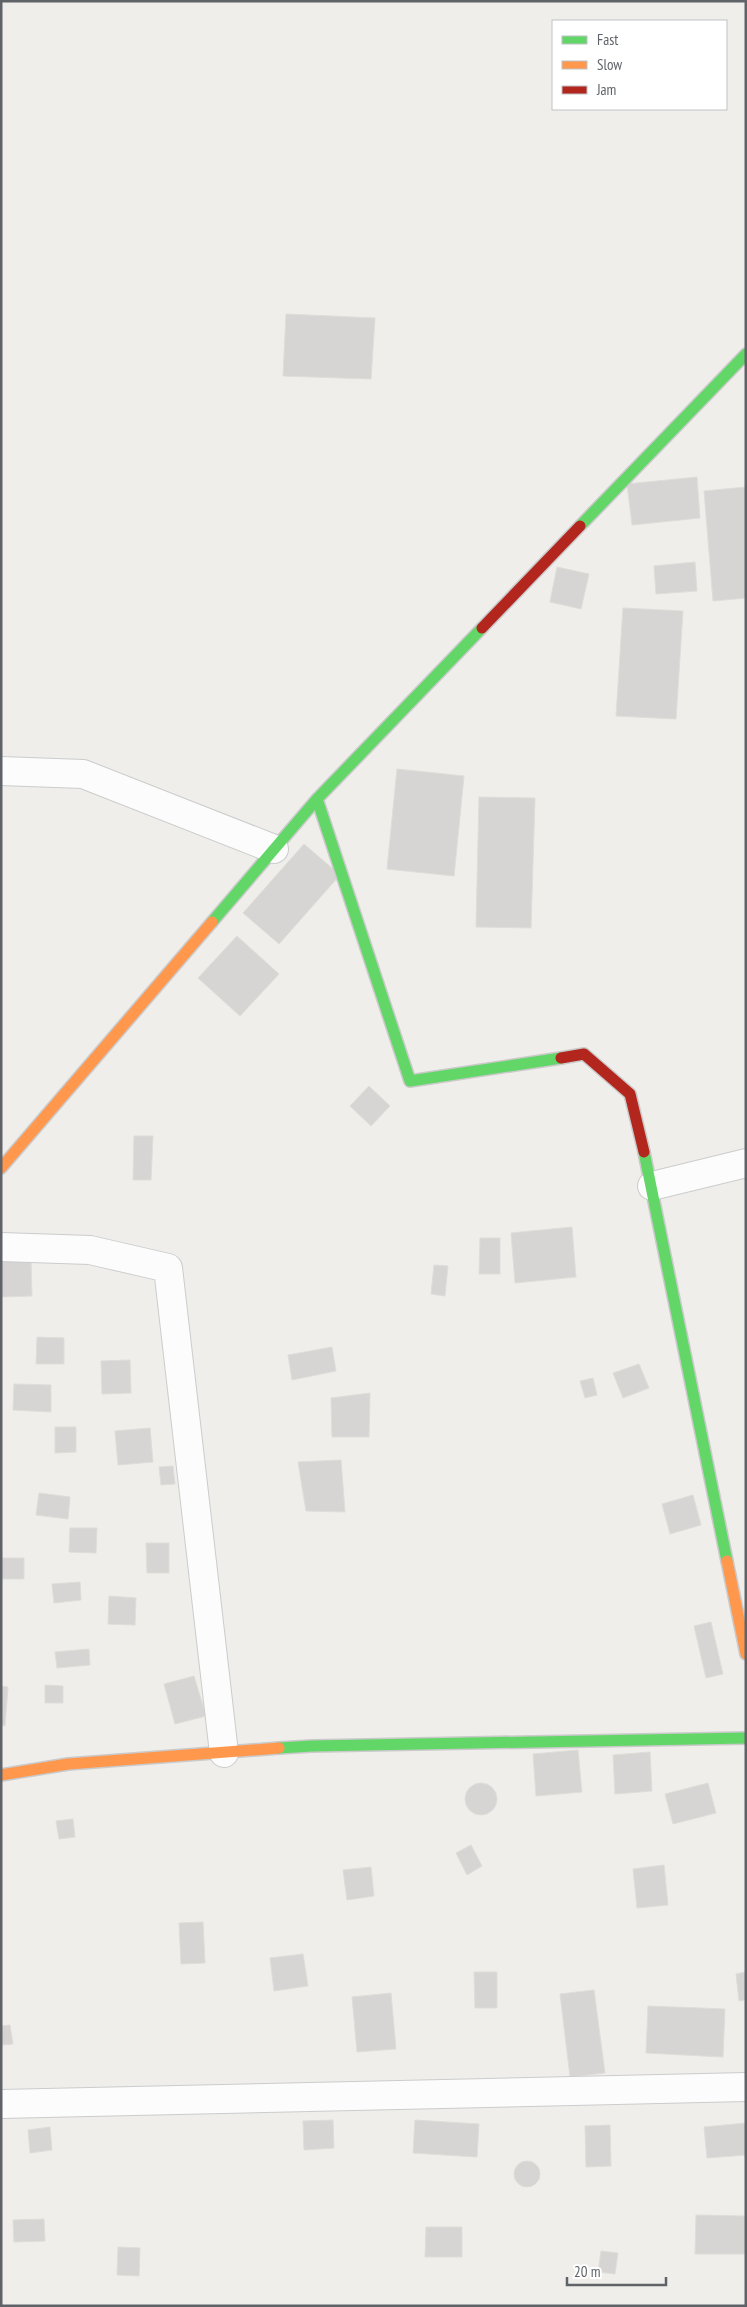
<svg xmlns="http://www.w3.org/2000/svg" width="747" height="2307" viewBox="0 0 747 2307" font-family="'PT Sans Narrow',sans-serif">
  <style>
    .building { fill: #d6d5d3; stroke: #deddd9 }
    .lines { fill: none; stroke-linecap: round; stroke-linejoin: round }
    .street-casing { stroke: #cbcccc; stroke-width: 30 }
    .fast-casing { stroke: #cacacb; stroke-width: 14 }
    .slow-casing { stroke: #cacacb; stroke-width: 14 }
    .jam-casing { stroke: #cacacb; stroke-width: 14 }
    .street { stroke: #fdfcfc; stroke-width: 28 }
    .fast { stroke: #63d668; stroke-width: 11 }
    .slow { stroke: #ff974d; stroke-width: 11 }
    .jam { stroke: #b3261e; stroke-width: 11 }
  </style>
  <rect width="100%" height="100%" fill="#efeeea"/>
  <path class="building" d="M286 314 375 318 371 379 283 376Z
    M697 477 700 518 632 525 627 484Z
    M746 487V598L713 601 704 491Z
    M695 562 697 591 656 594 654 566Z
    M557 567 589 574 581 609 550 602Z
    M623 608 683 611 676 719 616 716Z
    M397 769 464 776 454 876 387 869Z
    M479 797 535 798 531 928 476 927Z
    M304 844 340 875 279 944 243 913Z
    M237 936 279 974 240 1016 198 978Z
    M369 1086 390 1106 371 1126 350 1106Z
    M134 1136H153L151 1180H133Z
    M572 1227 576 1277 515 1283 511 1233Z
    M480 1238H500V1274H479Z
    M31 1259 32 1296 1 1297V1261Z
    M434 1265 448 1266 445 1296 431 1294Z
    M37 1337 64 1338V1364H36Z
    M332 1347 336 1371 292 1380 288 1355Z
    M130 1360 131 1393 102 1394 101 1361Z
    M639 1364 649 1388 623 1398 613 1373Z
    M593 1378 597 1395 585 1398 580 1381Z
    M14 1384 51 1385V1412L13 1410Z
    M370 1393 369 1437H332L331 1398Z
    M55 1427H76V1452L55 1453Z
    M150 1428 153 1462 118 1465 115 1431Z
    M341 1460 345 1512 306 1511 298 1462Z
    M173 1466 175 1484 161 1485 159 1467Z
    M39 1493 70 1497 68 1519 36 1515Z
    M693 1495 701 1525 670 1534 662 1504Z
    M70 1528H97L96 1553 69 1552Z
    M146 1543H169V1573H147Z
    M1 1558H24V1579H1Z
    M80 1582 81 1600 54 1603 52 1584Z
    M109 1596 136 1598 135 1625 108 1624Z
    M711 1622 723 1674 706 1678 694 1626Z
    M89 1649 90 1665 57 1668 55 1652Z
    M194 1676 206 1716 175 1724 164 1684Z
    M45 1685 63 1686V1703H45Z
    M1 1686 8 1687 5 1726 1 1725Z
    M578 1750 582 1792 536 1796 533 1754Z
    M650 1752 652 1791 615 1794 613 1755Z
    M465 1799a16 16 0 1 1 32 0a16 16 0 1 1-32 0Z
    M708 1783 716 1813 673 1824 665 1794Z
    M73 1819 75 1837 59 1839 56 1821Z
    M471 1845 482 1866 467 1875 456 1853Z
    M664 1865 668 1905 637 1908 633 1869Z
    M371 1867 374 1896 347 1900 343 1870Z
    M203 1922 205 1963 181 1964 179 1923Z
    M303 1954 308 1986 274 1991 270 1958Z
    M474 1972H497V2008H475Z
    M746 1972V2000L739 2001 736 1974Z
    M594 1990 605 2073 570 2077 560 1994Z
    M391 1993 396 2049 357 2052 352 1997Z
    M648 2006 725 2009 723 2057 646 2053Z
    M10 2025 13 2044 1 2045V2026Z
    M333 2120 334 2148 304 2150 303 2121Z
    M415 2120 479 2124 477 2157 413 2153Z
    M746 2123V2155L707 2158 704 2127Z
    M610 2125 611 2166 586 2167 585 2126Z
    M50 2127 52 2150 30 2153 28 2130Z
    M514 2174a13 13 0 1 1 26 0a13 13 0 1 1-26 0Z
    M696 2215 745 2216V2254H695Z
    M44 2219 45 2241 14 2242 13 2220Z
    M426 2227H462V2257H425Z
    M118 2247 140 2248 139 2276 117 2275Z
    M601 2251 618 2253 615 2274 598 2272Z"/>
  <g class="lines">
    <defs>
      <path id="street" d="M1 771 83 774 274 849
        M652 1186 746 1163
        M1 1247 90 1250 168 1268 224 1753
        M1 2104 746 2087"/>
      <path id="fast" d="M580 526 746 354
        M317 799 410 1081 561 1058
        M212 922 317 799 482 628
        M644 1152 727 1561
        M279 1748 312 1746 746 1738"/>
      <path id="slow" d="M1 1168 212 922
        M727 1561 746 1654
        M1 1775 68 1764 279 1748"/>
      <path id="jam" d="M482 628 580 526
        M561 1058 584 1054 630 1094 644 1152"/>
    </defs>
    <use href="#street" class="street-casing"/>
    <use href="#fast" class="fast-casing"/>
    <use href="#slow" class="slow-casing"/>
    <use href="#jam" class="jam-casing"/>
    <use href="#street" class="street"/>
    <use href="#fast" class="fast"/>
    <use href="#slow" class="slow"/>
    <use href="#jam" class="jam"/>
  </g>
  <rect width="747" height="2307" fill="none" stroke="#5f6368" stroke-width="5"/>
  <rect x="552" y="20" width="175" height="90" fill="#ffffff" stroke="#bfc1c3"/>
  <rect x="562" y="36" width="25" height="8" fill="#63d668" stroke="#bfc1c3"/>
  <text x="597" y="45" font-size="15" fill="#5f6368">Fast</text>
  <rect x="562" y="61" width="25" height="8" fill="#ff974d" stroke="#bfc1c3"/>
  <text x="597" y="70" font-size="15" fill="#5f6368">Slow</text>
  <rect x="562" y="86" width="25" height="8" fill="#b3261e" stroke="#bfc1c3"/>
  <text x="597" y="95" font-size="15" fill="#5f6368">Jam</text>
  <path d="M567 2277v8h99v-8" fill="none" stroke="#5f6368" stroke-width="2.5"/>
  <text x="574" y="2277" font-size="15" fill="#5f6368" stroke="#ffffff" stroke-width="4" paint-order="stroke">20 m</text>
</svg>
